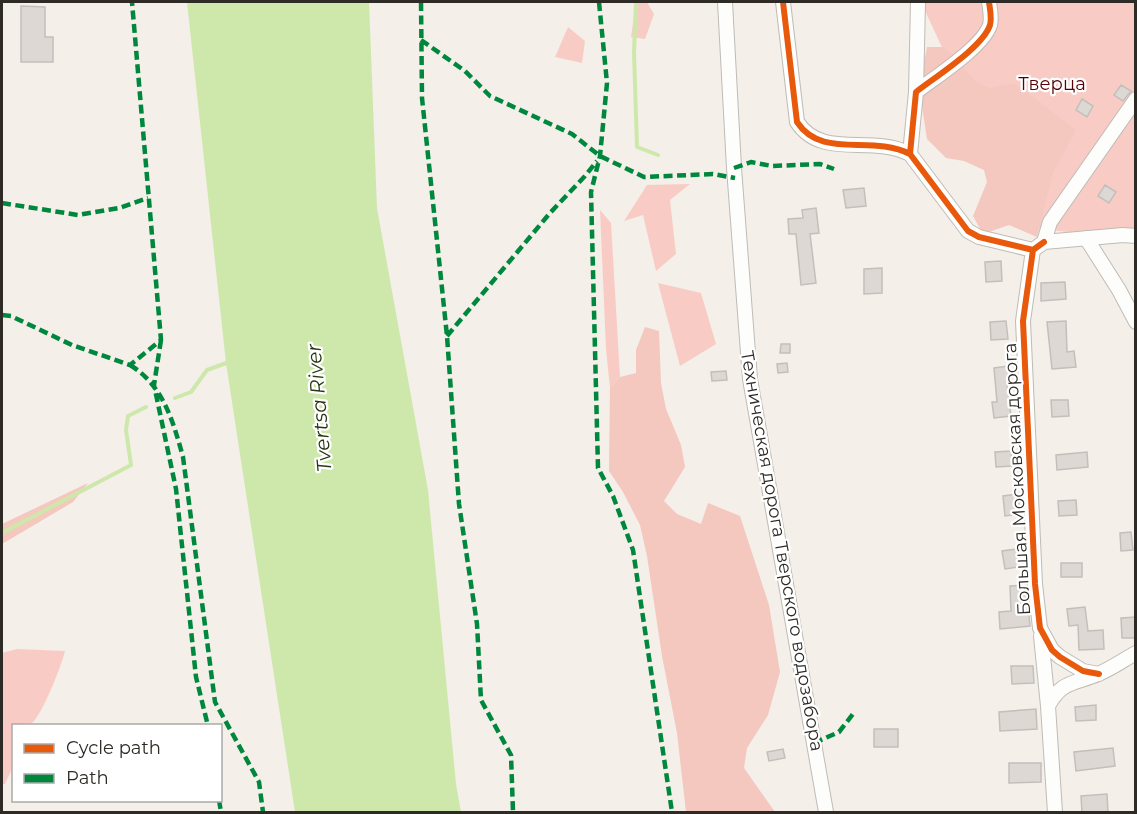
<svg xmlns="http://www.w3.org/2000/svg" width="1137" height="814" viewBox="0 0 1137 814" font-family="Montserrat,sans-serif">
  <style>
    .green { fill: #f8ccc5 }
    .forest { fill: #f4c7bf }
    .water { fill: #cee8ab }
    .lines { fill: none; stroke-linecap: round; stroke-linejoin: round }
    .stream { stroke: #cee8ab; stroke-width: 4 }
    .building { fill: #ddd8d4; stroke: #c3bfba; stroke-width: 1.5 }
    .minor-casing { stroke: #bfbbb6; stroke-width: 16 }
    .minor { stroke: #fdfdfc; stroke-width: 14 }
    .quiet { stroke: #00873e; stroke-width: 4.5; stroke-dasharray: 9 4.5; stroke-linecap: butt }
    .cycleway-casing { stroke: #fff; stroke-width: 10 }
    .cycleway { stroke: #e8590c; stroke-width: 6 }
    .labels { text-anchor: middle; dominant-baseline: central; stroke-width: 4.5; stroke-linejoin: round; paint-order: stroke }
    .park-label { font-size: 18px; fill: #580006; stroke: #fff }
    .street-label { font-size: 18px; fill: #2e2b26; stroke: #fff }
    .water-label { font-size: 20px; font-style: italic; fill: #273613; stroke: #fff }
  </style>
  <rect width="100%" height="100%" fill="#f4efe9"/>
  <path class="green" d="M636 2H647L654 14 645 39 631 37Z
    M921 2H1135V240L1025 227Z
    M568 27 585 41 582 63 555 57Z
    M690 184 670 200 676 254 656 271 643 215 624 221 647 185Z
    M600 210 611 223 620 377 610 388 606 349Z
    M658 283 701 293 716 344 680 366Z
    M17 649 65 651C62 665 41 717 32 723 26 727 20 726 14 726L13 767 5 784H2V653Z"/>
  <path class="forest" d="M927 47H944L977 82 989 88 1015 83 1076 130 1053 173 1037 237 1009 225 983 234 973 216 987 182 984 170 964 161 946 158 927 139 919 87Z
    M645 327 659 331 661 383 666 409 681 445 685 467 664 501 677 514 701 524 708 503 740 516 769 605 780 672 768 715 747 748 744 768 775 812H686L677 733 662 656 647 556 640 525 623 492 609 471 610 388 620 377 636 373V350Z
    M88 483 73 502 2 544V524Z"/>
  <path class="water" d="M187 2H369L377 208 428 490 456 784 461 812H295L226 363Z"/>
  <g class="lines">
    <path class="stream" d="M636 2 634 53 637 147 658 155
      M175 398 191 392 207 370 229 362
      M2 533 131 465 126 430 128 416 146 407"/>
  </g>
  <path class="building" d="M21 6 45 7V37H53V62H21Z
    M1121 85 1131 91 1123 101 1114 95Z
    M1082 99 1093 106 1087 117 1076 110Z
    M1105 185 1116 192 1109 203 1098 196Z
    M864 188 866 206 846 208 843 190Z
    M816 208 819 233 810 234 816 283 801 285 796 234H789L788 219 803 218 802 210Z
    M1001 261 1002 281 986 282 985 262Z
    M882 268V293L864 294V269Z
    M1065 282 1066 299 1041 301V283Z
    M1006 321 1008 339 991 340 990 322Z
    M1066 321 1067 352 1074 351 1076 367 1052 369 1047 322Z
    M781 344H790V353H780Z
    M787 363 788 372 778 373 777 364Z
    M1009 366 1011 383 1007 384 1011 416 994 418 992 402H997L994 368Z
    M726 371 727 380 712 381 711 372Z
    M1051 400H1068L1069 416 1052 417Z
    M1011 451 1012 466 996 467 995 452Z
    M1087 452 1088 467 1057 470 1056 455Z
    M1018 494 1020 514 1005 516 1003 496Z
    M1076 500 1077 515 1059 516 1058 501Z
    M1131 532 1133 550 1121 551 1120 533Z
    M1023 548 1025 566 1005 569 1002 551Z
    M1061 563H1082V577H1061Z
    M1026 585 1030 626 1000 629 999 612 1011 611 1010 586Z
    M1085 607 1088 631 1103 630 1104 649 1079 650 1078 625 1069 626 1067 609Z
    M1136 617V638H1122L1121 618Z
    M1011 666H1033L1034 683 1012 684Z
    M1096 705V720L1076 721 1075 707Z
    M1036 709 1037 729 1000 731 999 712Z
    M874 729H898V747H874Z
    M1113 748 1115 766 1076 771 1074 752Z
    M783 749 785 758 769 761 767 752Z
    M1009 763H1041V782L1009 783Z
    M1107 794 1108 813H1082L1081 796Z"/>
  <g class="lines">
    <defs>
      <path id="minor" d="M725 2 734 168 750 379 826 812
        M783 2 797 122C822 160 871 134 910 154
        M989 2C990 9 992 18 990 25 983 47 935 77 916 92L910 154 968 231 979 237 1033 250 1044 242
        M916 92 918 2
        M1136 99 1050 222 1044 242 1123 235 1136 236
        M1086 238 1119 290 1136 322
        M1033 250 1023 321 1035 584 1040 628 1052 650 1060 657 1083 671 1099 674
        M1041 636 1048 706 1055 812
        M1048 706C1061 681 1074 684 1098 674 1111 669 1123 660 1136 653"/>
    </defs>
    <use href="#minor" class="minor-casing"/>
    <use href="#minor" class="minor"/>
    <path class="quiet" d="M421 2 422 98 447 336 459 504 477 624 481 700 511 755 513 812
      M599 2 607 83 600 156 591 192 598 468 613 496 633 550 672 812
      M421 40 465 71 490 96 572 134 600 156 644 177 713 174 735 178
      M734 168 751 162 772 166 820 164 834 169
      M2 203 78 215 119 208 148 198
      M2 315 11 316 72 345 130 365 161 340 132 2
      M447 336 550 213 585 176 597 161
      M161 340 154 385 176 489 196 677 208 726
      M130 365C163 385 173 421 183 457L215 702 259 782 263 812
      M814 743 839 732 853 714
      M219 800 221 812"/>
    <defs>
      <path id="cycleway" d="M783 2 797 122C822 160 871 134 910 154
        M989 2C990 9 992 18 990 25 983 47 935 77 916 92L910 154 968 231 979 237 1033 250 1044 242
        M1033 250 1023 321 1035 584 1040 628 1052 650 1060 657 1083 671 1099 674"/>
    </defs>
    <use href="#cycleway" class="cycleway-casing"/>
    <use href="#cycleway" class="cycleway"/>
  </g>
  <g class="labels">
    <g class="park-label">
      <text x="1052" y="84">Тверца</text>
    </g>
    <g class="street-label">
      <text transform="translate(1017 479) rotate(-93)">Большая Московская дорога</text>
      <text transform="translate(782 551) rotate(80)">Техническая дорога Тверского водозабора</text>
    </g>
    <g class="water-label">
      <text transform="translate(319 408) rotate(-95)">Tvertsa River</text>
    </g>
  </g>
  <rect width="1137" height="814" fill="none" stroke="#2e2b26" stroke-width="6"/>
  <rect x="12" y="724" width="210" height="78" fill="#ffffff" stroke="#abaaa8" stroke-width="1.5"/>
  <rect x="24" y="744" width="30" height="9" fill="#e8590c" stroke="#abaaa8" stroke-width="1.5"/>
  <text x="66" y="754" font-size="18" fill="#2e2b26">Cycle path</text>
  <rect x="24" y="774" width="30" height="9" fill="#00873e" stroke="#abaaa8" stroke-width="1.5"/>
  <text x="66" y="784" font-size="18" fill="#2e2b26">Path</text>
</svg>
